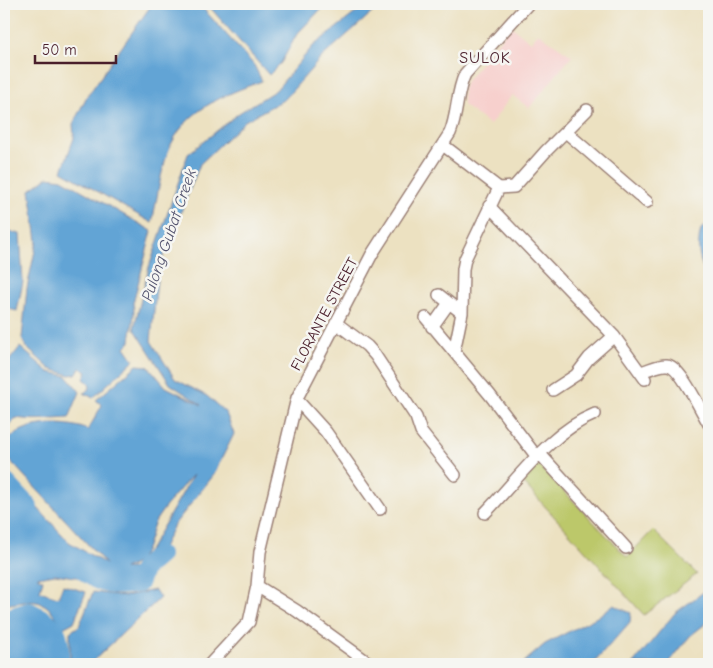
<svg xmlns="http://www.w3.org/2000/svg" width="713" height="668" viewBox="0 0 713 668" font-family="'Comic Neue',sans-serif">
  <style>
    .built { fill: #f7d0cd }
    .green { fill: #bcc86a; stroke: #83744a }
    .water { fill: #62a4d5; stroke: #566280; fill-rule: evenodd }
    .lines { fill: none; stroke-linecap: round; stroke-linejoin: round }
    .river { stroke: #62a4d5; stroke-width: 20 }
    .minor-casing { stroke: #9b8076; stroke-width: 14 }
    .minor { stroke: #fff; stroke-width: 11 }
    .labels { text-anchor: middle; dominant-baseline: central; stroke-width: 5; stroke-linejoin: round; paint-order: stroke }
    .street-label { font-size: 15px; fill: #4a1f2b; stroke: #f6f6f2 }
    .neighbourhood-label { font-size: 16px; letter-spacing: 1px; fill: #4a1f2b; stroke: #f6f6f2 }
    .water-label { font-size: 16px; font-style: italic; fill: #54546f; stroke: #f6f6f2 }
  </style>
  <rect width="100%" height="100%" fill="#f6f6f2"/>
  <filter id="ink" filterUnits="userSpaceOnUse"><feTurbulence type="fractalNoise" baseFrequency=".02" numOctaves="2"/><feDisplacementMap in="SourceGraphic" scale="10" xChannelSelector="R" yChannelSelector="G"/><feConvolveMatrix kernelMatrix="1 2 1 2 8 2 1 2 1" color-interpolation-filters="sRGB"/></filter>
  <filter id="wash" filterUnits="userSpaceOnUse"><feTurbulence type="fractalNoise" baseFrequency=".0096" numOctaves="4" result="noise"/><feDisplacementMap in="SourceGraphic" scale="20" xChannelSelector="R" yChannelSelector="G"/><feGaussianBlur stdDeviation="1.12" result="paint"/><feColorMatrix in="noise" values="0 0 0 0 0 0 0 0 0 0 0 0 0 0 0 0 0 1.4 0 .05"/><feComposite in="paint" operator="in"/></filter>
  <g filter="url(#wash)">
    <rect width="100%" height="100%" fill="#ece1c1"/>
    <path class="built" d="M511 26 531 42 538 33 572 56 529 108 512 95 490 125 463 105V90L466 81Z"/>
    <path class="green" d="M536 462 627 557 653 530 697 574 644 615 519 478Z"/>
    <path class="water" d="M152 4H199L254 65 262 81C224 95 183 110 168 152 160 174 157 200 152 223L62 171 74 138 73 124 86 98Z
      M207 4H326L297 34 281 63 269 75Z
      M367 4H392L375 10 322 57 285 99 245 121 200 164 158 270 151 341 175 379 207 396 226 413 234 434 213 476 174 525 155 564 138 577H74L55 574 37 577 43 580 40 591 58 597 63 585 86 592 74 622 63 628C44 596 38 600 4 605V482L35 505 69 542 106 564 4 454C4 421 65 419 88 430L102 405 96 400 137 365 148 366 166 387 202 405 170 384 134 328 149 267 188 154 239 113 276 90 313 46ZM193 475 150 549 132 569H124C148 561 147 543 154 524 159 513 184 484 193 475Z
      M48 177 62 179 152 231 133 303C136 316 131 328 130 342L125 347 134 360 93 398 84 393 90 388 89 383 84 379 87 372 80 368 76 374 70 375 50 369 27 348 22 338 27 288 37 241 30 190Z
      M709 223V279C699 262 696 249 701 229Z
      M4 231 20 234 23 282 17 311 4 308Z
      M20 347 49 372 67 376 80 392 69 418C50 419 34 421 16 418L4 433V367Z
      M709 588V621L690 636 668 664H633L675 613Z
      M155 590 160 598 90 664H70V632L79 626 93 592 125 596Z
      M613 605 631 613 630 622 593 664H526L524 662 545 644 597 617Z
      M26 619C40 623 49 629 57 642L55 659C41 668 19 664 4 660V628Z"/>
    <g class="lines">
      <path class="river" d="M4 481 28 507
        M73 559C93 582 108 588 138 583L144 568 159 555
        M4 620 29 612C58 627 60 632 59 664"/>
    </g>
  </g>
  <g filter="url(#ink)">
    <g class="lines">
      <defs>
        <path id="minor" d="M567 133 647 202
          M443 145 499 188 514 187 546 151 587 110
          M489 206 614 336 645 379
          M439 295 462 313
          M426 318 490 395 537 457
          M336 323 367 346 375 355 416 417 421 432 455 475
          M432 327 449 303
          M454 352 462 313 463 269 465 259 499 188
          M641 372C649 370 659 364 667 365 680 365 702 413 709 424
          M553 390 576 375 589 358 614 336
          M298 401 326 432 380 509
          M540 454 626 548
          M485 513C518 479 550 432 595 414
          M257 586 297 611 370 664
          M210 664 249 622 257 586 260 552 297 398 372 254 450 133C458 114 456 93 465 74L528 4"/>
      </defs>
      <use href="#minor" class="minor-casing"/>
      <use href="#minor" class="minor"/>
    </g>
  </g>
  <g class="labels">
    <g class="street-label">
      <text transform="translate(324 314) rotate(-62)">FLORANTE STREET</text>
    </g>
    <g class="neighbourhood-label">
      <text x="485" y="58">SULOK</text>
    </g>
    <g class="water-label">
      <text transform="translate(169 235) rotate(-71)">Pulong Gubat Creek</text>
    </g>
  </g>
  <rect width="713" height="668" fill="none" stroke="#f6f6f2" stroke-width="20"/>
  <path d="M35 55v8h81v-8" fill="none" stroke="#4a1f2b" stroke-width="2.5"/>
  <text x="42" y="55" font-size="15" fill="#4a1f2b" stroke="#f6f6f2" stroke-width="4" paint-order="stroke">50 m</text>
</svg>
